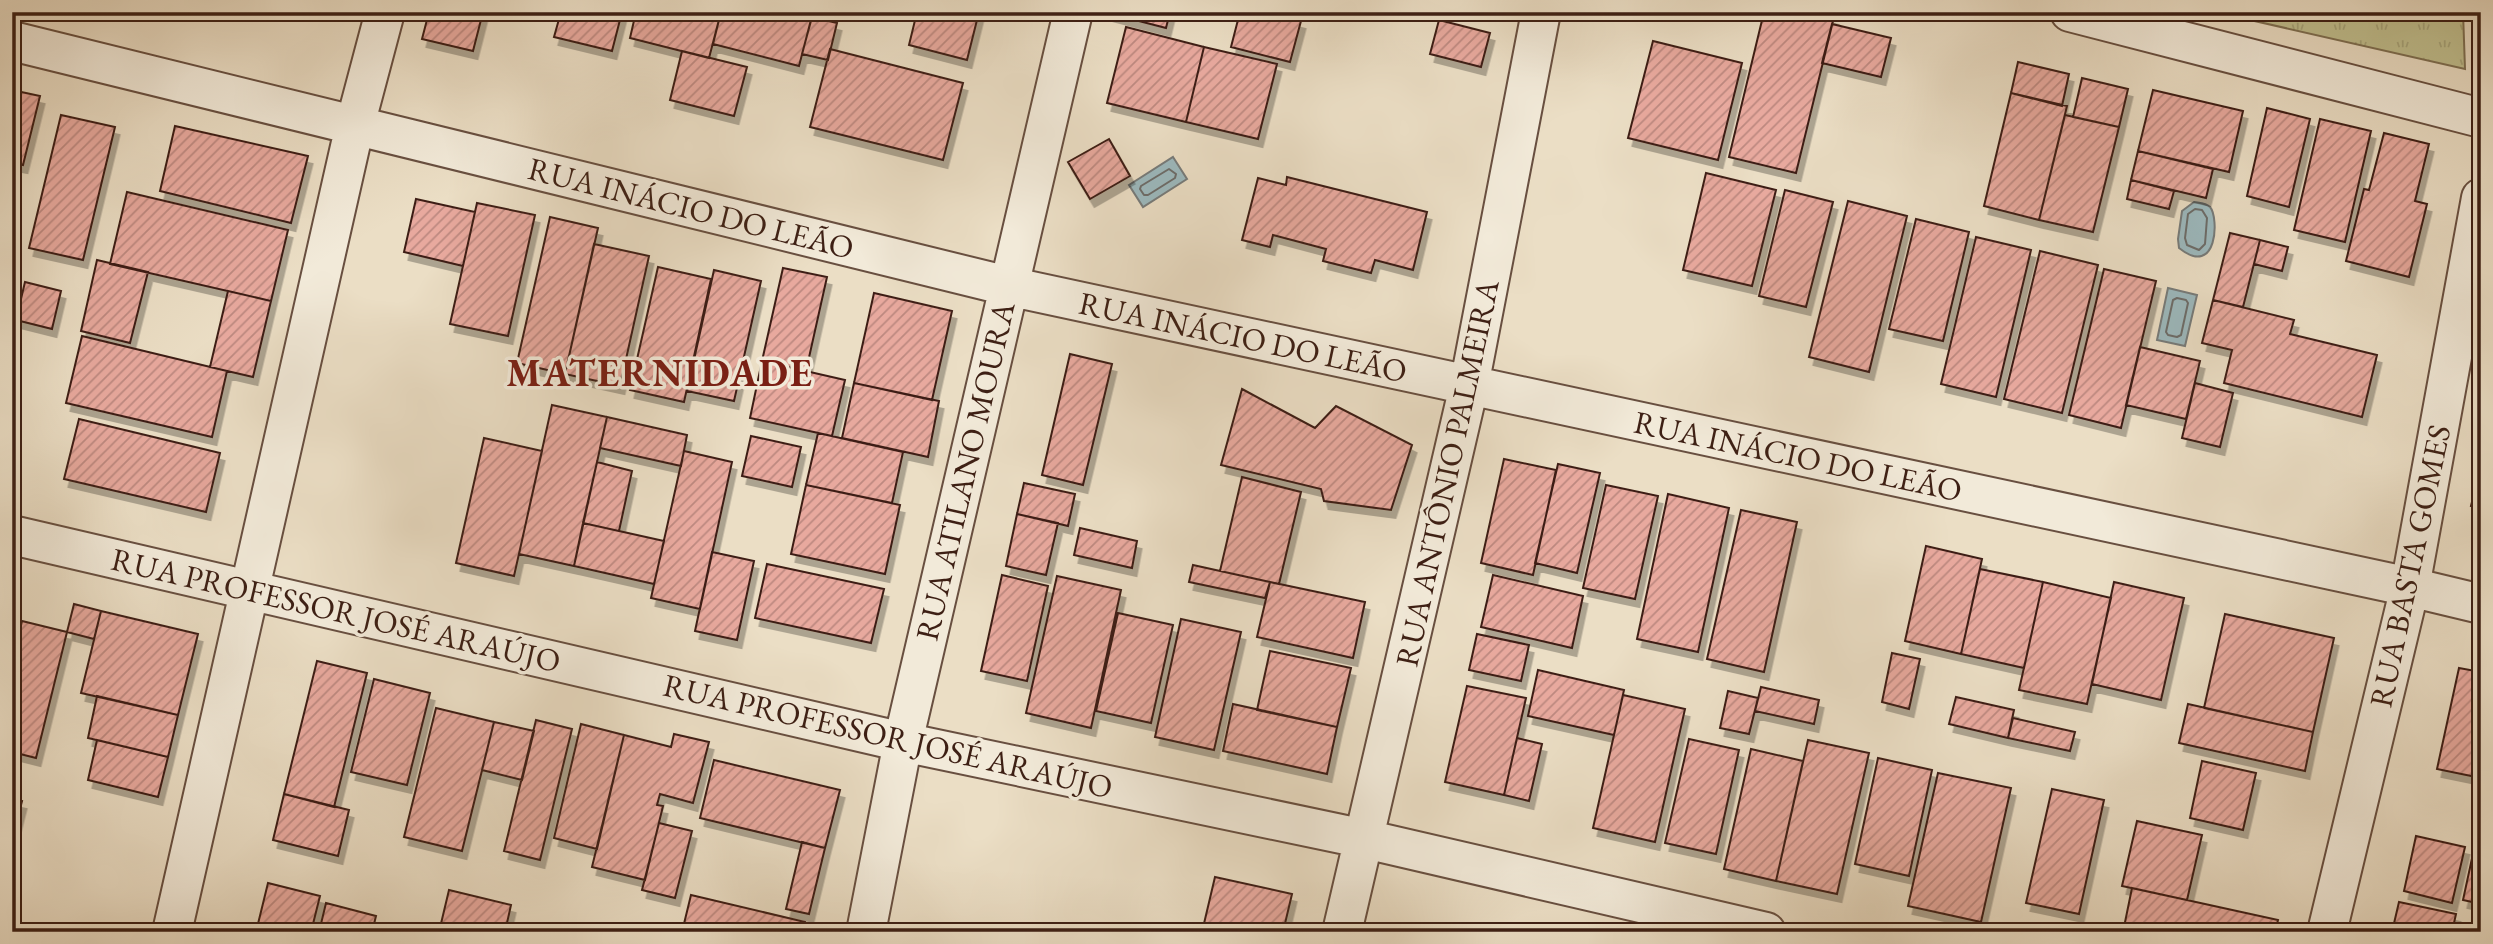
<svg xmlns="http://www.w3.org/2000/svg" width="2493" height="944" viewBox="0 0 2493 944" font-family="'EB Garamond',serif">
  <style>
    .grass { fill: url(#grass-tufts); stroke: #7e6f52; stroke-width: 2 }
    .water { fill: #9cb9be; stroke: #767b7a; stroke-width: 2 }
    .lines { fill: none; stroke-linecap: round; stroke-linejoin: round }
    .shore { stroke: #6c6c69; stroke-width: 2 }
    .building { fill: url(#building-hatch); stroke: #3d1f14; stroke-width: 2; filter: url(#shadow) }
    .minor-casing { stroke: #684f40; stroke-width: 42 }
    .tertiary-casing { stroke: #684f40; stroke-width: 42 }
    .minor { stroke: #f2ead9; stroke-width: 38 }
    .tertiary { stroke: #f2ead9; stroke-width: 38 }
    .labels { text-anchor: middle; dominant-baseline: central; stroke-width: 7; stroke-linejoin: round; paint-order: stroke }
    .street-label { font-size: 32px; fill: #3d1f14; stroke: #f2ead9 }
    .district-label { font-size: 38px; font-weight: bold; letter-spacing: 2px; fill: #7a1f14; stroke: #f2ead9 }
  </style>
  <defs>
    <pattern id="grass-tufts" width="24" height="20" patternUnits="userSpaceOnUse" patternTransform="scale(1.75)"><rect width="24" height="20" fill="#c0bf8f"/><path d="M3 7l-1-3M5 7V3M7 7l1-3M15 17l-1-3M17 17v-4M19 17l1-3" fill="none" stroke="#a6a47a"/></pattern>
    <pattern id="building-hatch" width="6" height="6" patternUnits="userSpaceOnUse" patternTransform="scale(1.75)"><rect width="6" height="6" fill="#e8a99e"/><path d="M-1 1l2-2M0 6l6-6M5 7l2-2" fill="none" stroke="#bd8980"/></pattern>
    <filter id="shadow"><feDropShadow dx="4.5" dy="8" stdDeviation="0" flood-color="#0004"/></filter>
  </defs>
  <rect width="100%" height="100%" fill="#ebdec5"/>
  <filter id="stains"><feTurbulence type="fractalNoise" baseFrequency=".00286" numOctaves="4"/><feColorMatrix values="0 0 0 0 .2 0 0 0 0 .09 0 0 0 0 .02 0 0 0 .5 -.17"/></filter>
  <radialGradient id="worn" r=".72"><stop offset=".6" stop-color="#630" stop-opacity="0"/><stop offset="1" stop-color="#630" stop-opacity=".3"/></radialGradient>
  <path class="grass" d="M2215 12H2463L2465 69Z"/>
  <path class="water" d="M1173 157 1187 179 1143 207 1129 185Z
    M2194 202C2200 203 2206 203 2210 207 2219 217 2218 279 2179 248L2178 239 2182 211Z
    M2168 288 2197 295 2185 346 2157 340Z"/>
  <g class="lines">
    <path class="shore" d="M1169 169 1176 174 1175 178 1148 195H1144L1140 189 1141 186Z
      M2195 209 2202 210 2207 218 2205 244 2199 250 2187 245 2185 238 2188 214Z
      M2177 298 2186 300 2188 303 2181 335 2177 337 2168 335 2166 332 2173 300Z"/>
  </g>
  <path class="building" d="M429 12H483L473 51 422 39Z
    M561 12H622L612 51 554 37Z
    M636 12H721L709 58 630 38Z
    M721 12H813L799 66 713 44Z
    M917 12H979L967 60 909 45Z
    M1104 12H1170L1166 28Z
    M1240 12H1265L1301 21 1290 62 1231 47Z
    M1764 12H1815L1834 17 1796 173 1729 157Z
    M812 17 837 23 828 60 802 54Z
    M1439 20 1490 33 1481 67 1430 54Z
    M1832 24 1891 38 1881 77 1822 63Z
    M1126 27 1204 47 1186 122 1107 103Z
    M1653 41 1742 63 1718 160 1628 138Z
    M1204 47 1277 64 1258 139 1186 122Z
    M830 49 963 83 943 160 810 127Z
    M682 51 747 67 734 116 670 100Z
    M2018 62 2069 74 2062 106 2011 93Z
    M2082 78 2128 89 2119 127 2073 117Z
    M12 90 40 96 23 165 12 163Z
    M2153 90 2243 111 2229 172 2138 151Z
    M2011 93 2067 106 2039 220 1984 206Z
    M2267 108 2310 119 2289 207 2247 196Z
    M61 115 115 127 83 260 29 248Z
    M2065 115 2119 127 2093 232 2039 220Z
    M2320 119 2371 131 2345 242 2294 230Z
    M175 126 308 156 291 223 160 191Z
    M2384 133 2429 144 2415 201 2427 204 2409 277 2346 261 2364 189 2369 190Z
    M1109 139 1130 176 1090 199 1068 162Z
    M2138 151 2213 169 2206 198 2131 180Z
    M1706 173 1776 190 1752 286 1683 270Z
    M1287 177 1427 212 1413 270 1375 260 1371 273 1323 261 1326 249 1273 235 1270 247 1242 240 1258 178 1286 185Z
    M2131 180 2174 191 2169 209 2127 199Z
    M1785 190 1833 202 1806 307 1759 296Z
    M127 192 288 230 271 301 110 264Z
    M416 199 475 212 463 266 404 252Z
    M1848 201 1907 216 1869 372 1809 357Z
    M477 203 535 215 508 336 450 324Z
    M550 217 598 228 565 374 517 363Z
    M1916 219 1969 232 1943 341 1889 329Z
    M2230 233 2260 240 2243 307 2213 300Z
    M1976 237 2031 250 1996 397 1941 384Z
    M2260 240 2288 247 2282 271 2254 264Z
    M594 244 649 256 620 386 565 374Z
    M2040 251 2098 265 2062 413 2004 399Z
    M97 260 148 272 130 343 81 331Z
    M658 267 711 279 684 402 630 390Z
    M783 268 827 277 806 371 762 361Z
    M2104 269 2156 281 2121 428 2069 415Z
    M714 270 761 281 734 401 687 391Z
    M25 282 61 291 52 329 16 320Z
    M228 291 271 301 253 377 210 367Z
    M874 293 952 311 932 400 854 383Z
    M2213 300 2294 320 2290 334 2377 355 2362 417 2224 383 2232 350 2202 343Z
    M82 336 227 371 212 437 66 403Z
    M2140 347 2200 361 2186 419 2126 405Z
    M1070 354 1112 364 1083 485 1042 475Z
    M762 361 845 380 832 436 750 418Z
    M854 383 939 401 928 457 842 438Z
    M2195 383 2233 393 2220 447 2182 438Z
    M1242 389 1315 428 1336 406 1412 445 1391 510 1324 501 1321 489 1221 465Z
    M552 405 607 417 574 566 519 554Z
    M607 417 687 435 681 466 600 448Z
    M79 419 220 453 206 512 64 479Z
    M818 433 903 452 892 503 806 485Z
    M751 436 801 447 792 487 742 476Z
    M484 438 542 451 514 576 456 563Z
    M684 451 732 462 700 609 651 598Z
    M1504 459 1556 470 1533 575 1481 563Z
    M597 462 632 471 619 531 583 523Z
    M1558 464 1600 473 1577 573 1535 563Z
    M2481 466V508L2471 506Z
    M1242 477 1301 492 1279 584 1220 571Z
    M1024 483 1075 494 1068 526 1017 514Z
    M806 485 900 505 885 574 791 554Z
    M1606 485 1658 496 1635 599 1583 588Z
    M1668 494 1729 508 1698 652 1637 639Z
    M1741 510 1797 522 1764 672 1707 659Z
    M1017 514 1058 523 1046 575 1006 566Z
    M583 523 664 541 654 584 574 566Z
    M1080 528 1137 541 1132 568 1074 555Z
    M1926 546 1982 559 1961 654 1905 641Z
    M712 552 754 561 737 640 695 631Z
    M767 564 884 589 871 643 755 618Z
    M1193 565 1270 582 1265 598 1189 582Z
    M1980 569 2043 582 2024 668 1961 654Z
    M1002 575 1048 586 1027 681 981 671Z
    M1493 575 1583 596 1572 648 1481 627Z
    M1057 576 1121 590 1091 728 1026 713Z
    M1270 582 1365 602 1353 658 1257 637Z
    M2043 582 2111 598 2087 704 2019 690Z
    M2114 582 2184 598 2161 700 2092 684Z
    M74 604 101 611 94 639 67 632Z
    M101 611 198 634 178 715 81 693Z
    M1118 613 1173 625 1151 723 1096 711Z
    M2225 614 2334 638 2313 732 2204 708Z
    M1181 619 1241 632 1214 750 1155 737Z
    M22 621 67 632 36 758 12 752V662Z
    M1477 634 1529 645 1521 681 1469 670Z
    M1270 651 1351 668 1337 727 1257 710Z
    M1892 653 1920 659 1909 709 1882 702Z
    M317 661 367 673 334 807 284 794Z
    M2459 668 2481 672V778L2437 769Z
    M1538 670 1624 690 1614 735 1528 716Z
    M374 679 430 693 407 785 351 772Z
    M1467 686 1526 698 1504 795 1445 782Z
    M1761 687 1819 700 1814 724 1755 711Z
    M1728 691 1758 698 1749 734 1720 728Z
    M1623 695 1685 709 1655 842 1593 828Z
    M97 696 178 715 168 757 88 738Z
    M1956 697 2014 710 2008 738 1949 724Z
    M1233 704 1337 727 1327 774 1223 751Z
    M2188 704 2313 732 2305 771 2179 743Z
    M436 708 494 722 462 851 404 837Z
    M2013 718 2075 732 2070 751 2008 738Z
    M536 720 572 729 540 860 504 851Z
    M494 722 534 731 522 780 482 770Z
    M581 724 624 735 597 849 554 838Z
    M674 734 709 742 693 803 660 794 657 805 663 806 645 880 592 867 624 735 671 747Z
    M1517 738 1542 744 1529 801 1504 795Z
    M1689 739 1739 750 1716 854 1665 843Z
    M97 740 168 757 158 797 88 780Z
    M1808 740 1869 753 1837 894 1776 881Z
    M1751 749 1803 761 1776 881 1724 869Z
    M1878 758 1932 770 1909 876 1855 864Z
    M714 760 840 790 825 848 700 818Z
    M2202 761 2256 773 2243 830 2190 818Z
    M1938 773 2011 788 1981 922 1908 906Z
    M2052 789 2104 800 2079 914 2026 903Z
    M284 794 349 810 338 856 273 840Z
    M12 799 22 801 12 840Z
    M2137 821 2202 835 2187 900 2122 886Z
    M659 823 692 831 675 898 642 890Z
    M2416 836 2465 847 2452 903 2404 891Z
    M802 842 825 848 809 914 786 909Z
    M2474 849 2481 851V904L2463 900Z
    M1215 877 1292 894 1283 932H1202Z
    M268 883 320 896 311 932H256Z
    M2132 888 2278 920 2275 932H2123Z
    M449 890 511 905 505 932H439Z
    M691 895 805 922 803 932H682Z
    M2399 902 2456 914 2452 932H2392Z
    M326 903 376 916 372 932H319Z"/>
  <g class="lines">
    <defs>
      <path id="minor" d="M12 41 1008 286 2410 587 2481 604
        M12 535 903 742 1365 839 1766 932
        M172 932 355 125 385 12
        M866 932 903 742 1073 12
        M1342 932 1469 386 1541 12
        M2327 932 2410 587 2481 198"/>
      <path id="tertiary" d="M2070 12 2481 118"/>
    </defs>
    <use href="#minor" class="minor-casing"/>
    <use href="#tertiary" class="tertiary-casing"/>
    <use href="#minor" class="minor"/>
    <use href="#tertiary" class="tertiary"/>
  </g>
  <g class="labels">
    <g class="street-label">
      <text transform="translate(691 208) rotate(14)">RUA INÁCIO DO LEÃO</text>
      <text transform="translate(1243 337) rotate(12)">RUA INÁCIO DO LEÃO</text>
      <text transform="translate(1798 456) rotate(12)">RUA INÁCIO DO LEÃO</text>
      <text transform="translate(965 471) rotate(-77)">RUA ATILANO MOURA</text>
      <text transform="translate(1447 473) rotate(-78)">RUA ANTÔNIO PALMEIRA</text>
      <text transform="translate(2410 566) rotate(-78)">RUA BASTA GOMES</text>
      <text transform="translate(336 610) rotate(13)">RUA PROFESSOR JOSÉ ARAÚJO</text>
      <text transform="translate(888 736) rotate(13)">RUA PROFESSOR JOSÉ ARAÚJO</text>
    </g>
    <g class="district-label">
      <text x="660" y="372">MATERNIDADE</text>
    </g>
  </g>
  <rect width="2493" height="944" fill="none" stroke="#ebdec5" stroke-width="42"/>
  <rect x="14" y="14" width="2465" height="916" fill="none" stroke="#3d1f14" stroke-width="3.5"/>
  <rect x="21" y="21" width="2451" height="902" fill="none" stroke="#3d1f14" stroke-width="2"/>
  <rect width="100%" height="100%" filter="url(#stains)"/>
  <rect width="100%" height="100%" fill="url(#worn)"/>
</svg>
